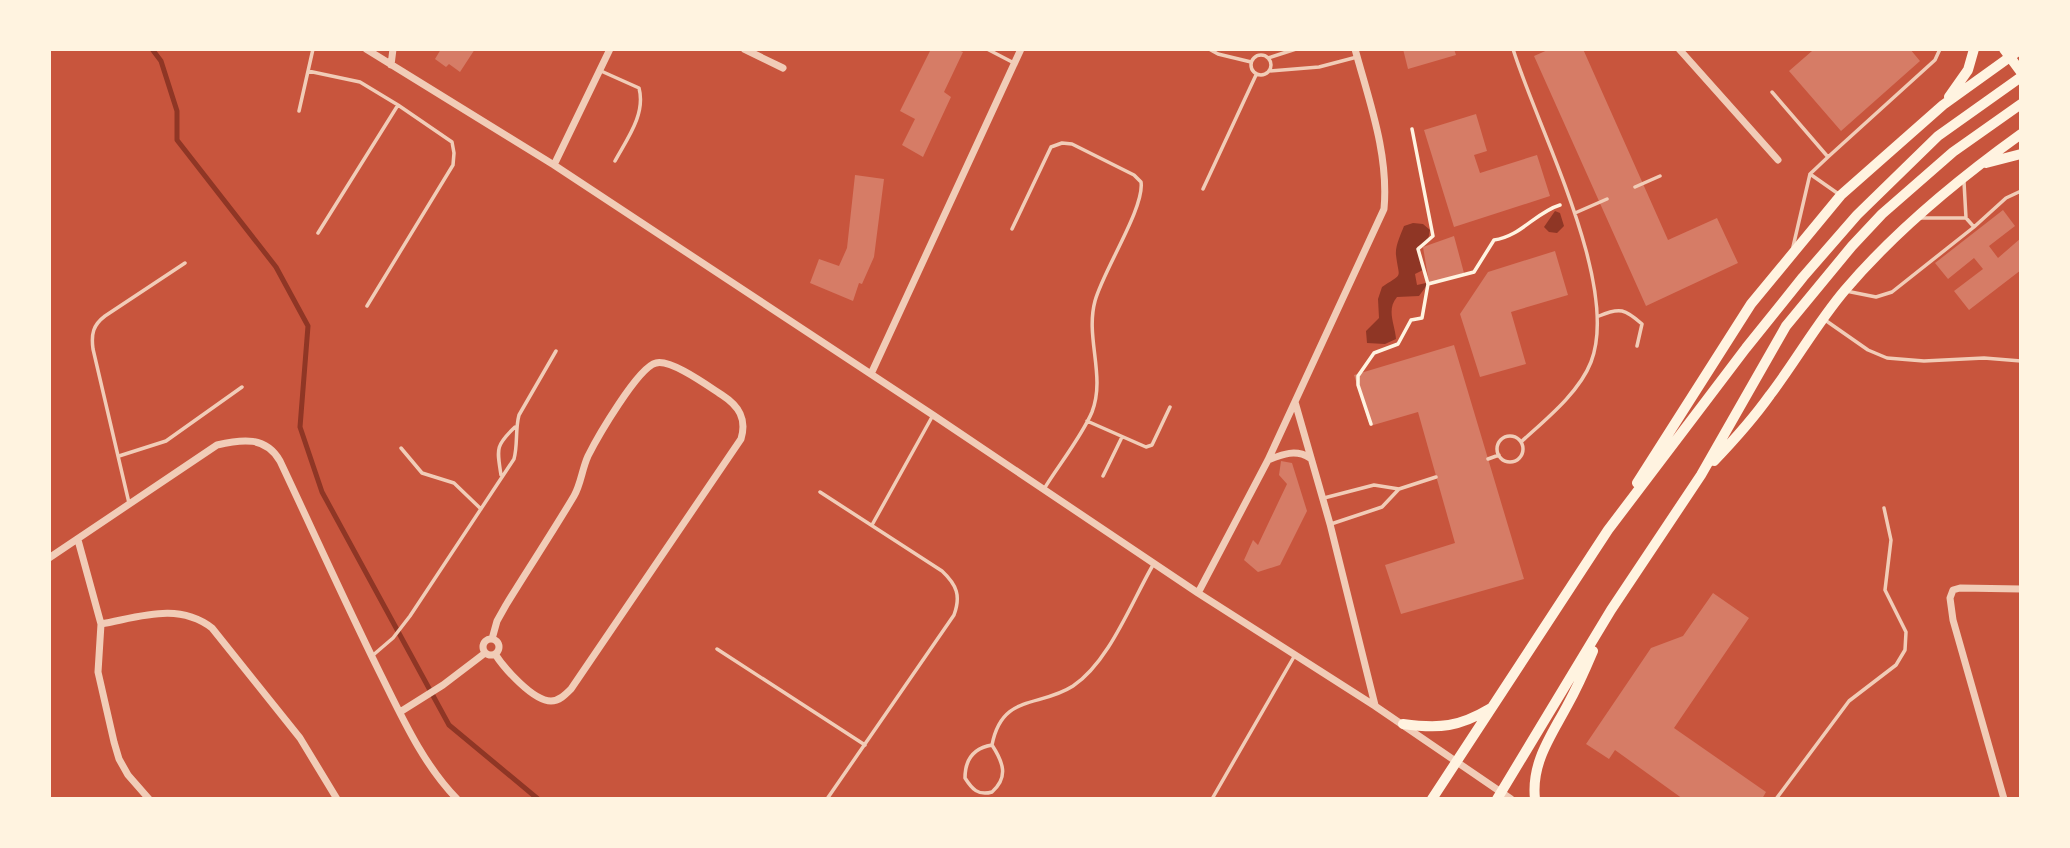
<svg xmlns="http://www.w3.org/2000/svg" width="2070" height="848" viewBox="0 0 2070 848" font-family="'PT Sans',sans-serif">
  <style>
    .water { fill: #8f3625 }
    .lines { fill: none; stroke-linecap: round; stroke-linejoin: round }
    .stream { stroke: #8f3625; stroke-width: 5 }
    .building { fill: #d67c66 }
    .path { stroke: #fff3e0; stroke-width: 3.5 }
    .service { stroke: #f1ccb7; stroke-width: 3.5 }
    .minor { stroke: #f1ccb7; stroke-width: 7 }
    .secondary { stroke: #fff3e0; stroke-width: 10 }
    .primary { stroke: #fff3e0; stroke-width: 10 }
  </style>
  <rect width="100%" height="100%" fill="#c8553d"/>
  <path class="water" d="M1555 211 1560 213 1564 226 1557 233 1549 232 1544 227Z
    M1413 223 1423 224 1430 230 1428 240 1417 247 1423 270 1415 274 1417 285 1426 283 1427 285 1419 296 1397 297C1386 310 1395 324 1396 339L1385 344 1367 343 1366 331 1379 318 1378 299 1382 287C1404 272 1399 280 1396 255 1395 246 1401 234 1404 226Z"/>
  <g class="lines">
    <path class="stream" d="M152 49 161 61 177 111V140L276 267 308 326 300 427 322 492 449 725 538 799"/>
  </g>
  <path class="building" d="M441 49H475L460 72 449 64 446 67 435 59Z
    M931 49H956L963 52 944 92 951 97 923 157 902 145 915 119 900 111Z
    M1403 49H1454L1456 55 1408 69Z
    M1550 49H1583L1668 240 1717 218 1738 263 1646 306 1534 56Z
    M1810 49H1910L1920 61 1841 131 1789 71 1812 51Z
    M1476 114 1487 151 1474 155 1480 173 1537 155 1550 196 1454 227 1424 130Z
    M855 175 884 179 874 257 862 284 859 283 853 301 810 283 819 259 839 266 847 248Z
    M2003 210 2015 226 1989 246 1998 258 2021 238V270L1969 310 1954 291 1983 269 1974 258 1948 279 1935 263Z
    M1454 236 1464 273 1429 283 1423 247Z
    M1555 251 1568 295 1511 312 1526 364 1480 377 1460 314 1488 272Z
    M1454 345 1524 579 1401 614 1385 565 1455 543 1418 412 1370 426 1354 375Z
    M1281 461 1292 463 1307 511 1280 565 1258 572 1244 560 1253 540 1258 545 1287 484 1279 475Z
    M1713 593 1749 618 1674 728 1766 792 1762 799H1683L1615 750 1609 759 1586 744 1651 648 1683 636Z"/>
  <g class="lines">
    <path class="path" d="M1428 284 1474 272 1494 240C1520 237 1536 212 1560 205
      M1371 424 1358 385V376L1374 353 1398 344 1411 320 1422 318 1428 284 1418 249 1433 236 1412 129"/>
    <path class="service" d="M987 49 1014 63
      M1209 49 1218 54 1251 62
      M1513 49C1537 127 1621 285 1591 362 1579 393 1545 420 1521 442
      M1251 65a10 10 0 1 1 20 0a10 10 0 1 1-20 0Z
      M1268 58 1296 49
      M308 71 360 82 398 105 452 142 454 153 453 165 367 306
      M601 71 639 88C646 114 627 139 615 161
      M1269 71 1319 67 1357 57
      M1772 92 1828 157 1935 60 1940 49
      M299 111 313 49
      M1810 174 1840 195
      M1964 182 1966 218 1974 227
      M1635 187 1660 176
      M1203 189 1256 75
      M1575 213 1607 199
      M1919 218H1966
      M1012 229 1051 147 1062 143 1072 144 1134 175 1141 182C1145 207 1103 271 1095 301 1085 338 1106 376 1092 412 1082 436 1058 466 1044 489
      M318 233 398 105
      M1793 247 1810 174 1828 157
      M1846 291 1876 297 1892 292 1974 227 2006 198 2021 191
      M1599 316C1620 307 1625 309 1642 324L1637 346
      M1825 320 1868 350 1887 358 1924 361 1984 358 2021 361
      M1087 421 1146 447 1152 445 1170 407
      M1497 449a13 13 0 1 1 26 0a13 13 0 1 1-26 0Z
      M401 448 422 473 454 483 481 509
      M119 456 166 441 242 387
      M1488 459 1499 455
      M501 475C497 449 495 446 515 427
      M1103 476 1122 437
      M820 492 942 571C957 585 961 596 954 615L827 799
      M1324 498 1374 485 1399 489 1436 477
      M129 503 93 349C91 334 93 325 105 316L185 263
      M1331 524 1382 507 1399 489
      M872 525 932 417
      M717 649 865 745
      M372 656 393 638 410 616 514 459C518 444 515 430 519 415L556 351
      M992 745C974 748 965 759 965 778 972 789 978 796 992 792 1009 777 1003 762 992 745 1002 693 1039 708 1073 686 1109 662 1131 603 1153 565
      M1212 799 1295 655
      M1776 799 1849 701 1896 665 1905 650 1906 632 1885 590 1891 540 1884 508"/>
    <path class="minor" d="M366 49 554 165 933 415 1198 593 1375 706 1511 799
      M744 49 783 68
      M1679 49 1778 160
      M391 65 393 49
      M554 165 610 49
      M871 374 1021 49
      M1295 402 1330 524 1375 705
      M1268 460C1283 454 1296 449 1310 458
      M78 540 101 624 98 672 114 742 119 759 128 775 149 799
      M49 558 217 445C242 439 266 436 280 461 313 531 345 602 379 671 401 715 422 763 457 799
      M1198 593 1268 460 1384 209C1389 154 1369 101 1355 49
      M101 624C140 617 178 602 212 628L300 738 337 799
      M483 647a8 8 0 1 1 16 0a8 8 0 1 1-16 0Z
      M492 639 497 621 506 605C528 569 552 533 574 496 581 484 582 469 588 456 597 438 638 367 656 363 671 359 708 386 722 395 739 406 747 419 741 439L571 689C565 695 559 701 551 701 533 701 504 668 495 654
      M400 712 443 685 485 653
      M2004 799 1953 620 1950 598 1953 590 1960 588 2021 589"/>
    <path class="secondary" d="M2004 49 2021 72"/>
    <path class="primary" d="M1949 97 1968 70 1974 49
      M1986 163 2021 154
      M1714 461C1734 440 1753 419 1770 395 1796 361 1817 323 1845 290 1896 230 1957 180 2021 134
      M1637 483 1751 304 1841 195 1943 105 2021 49
      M1403 724C1440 729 1459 727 1491 708
      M1432 799 1608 530 1746 348 1803 277 1857 215 1938 136 2021 77
      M1497 799 1611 610 1701 475 1786 326 1852 246 1882 214 1953 152 2021 104
      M1535 799C1531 763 1551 736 1567 706 1577 688 1585 670 1593 651"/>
  </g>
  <rect width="2070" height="848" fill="none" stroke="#fff3e0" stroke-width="102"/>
</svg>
